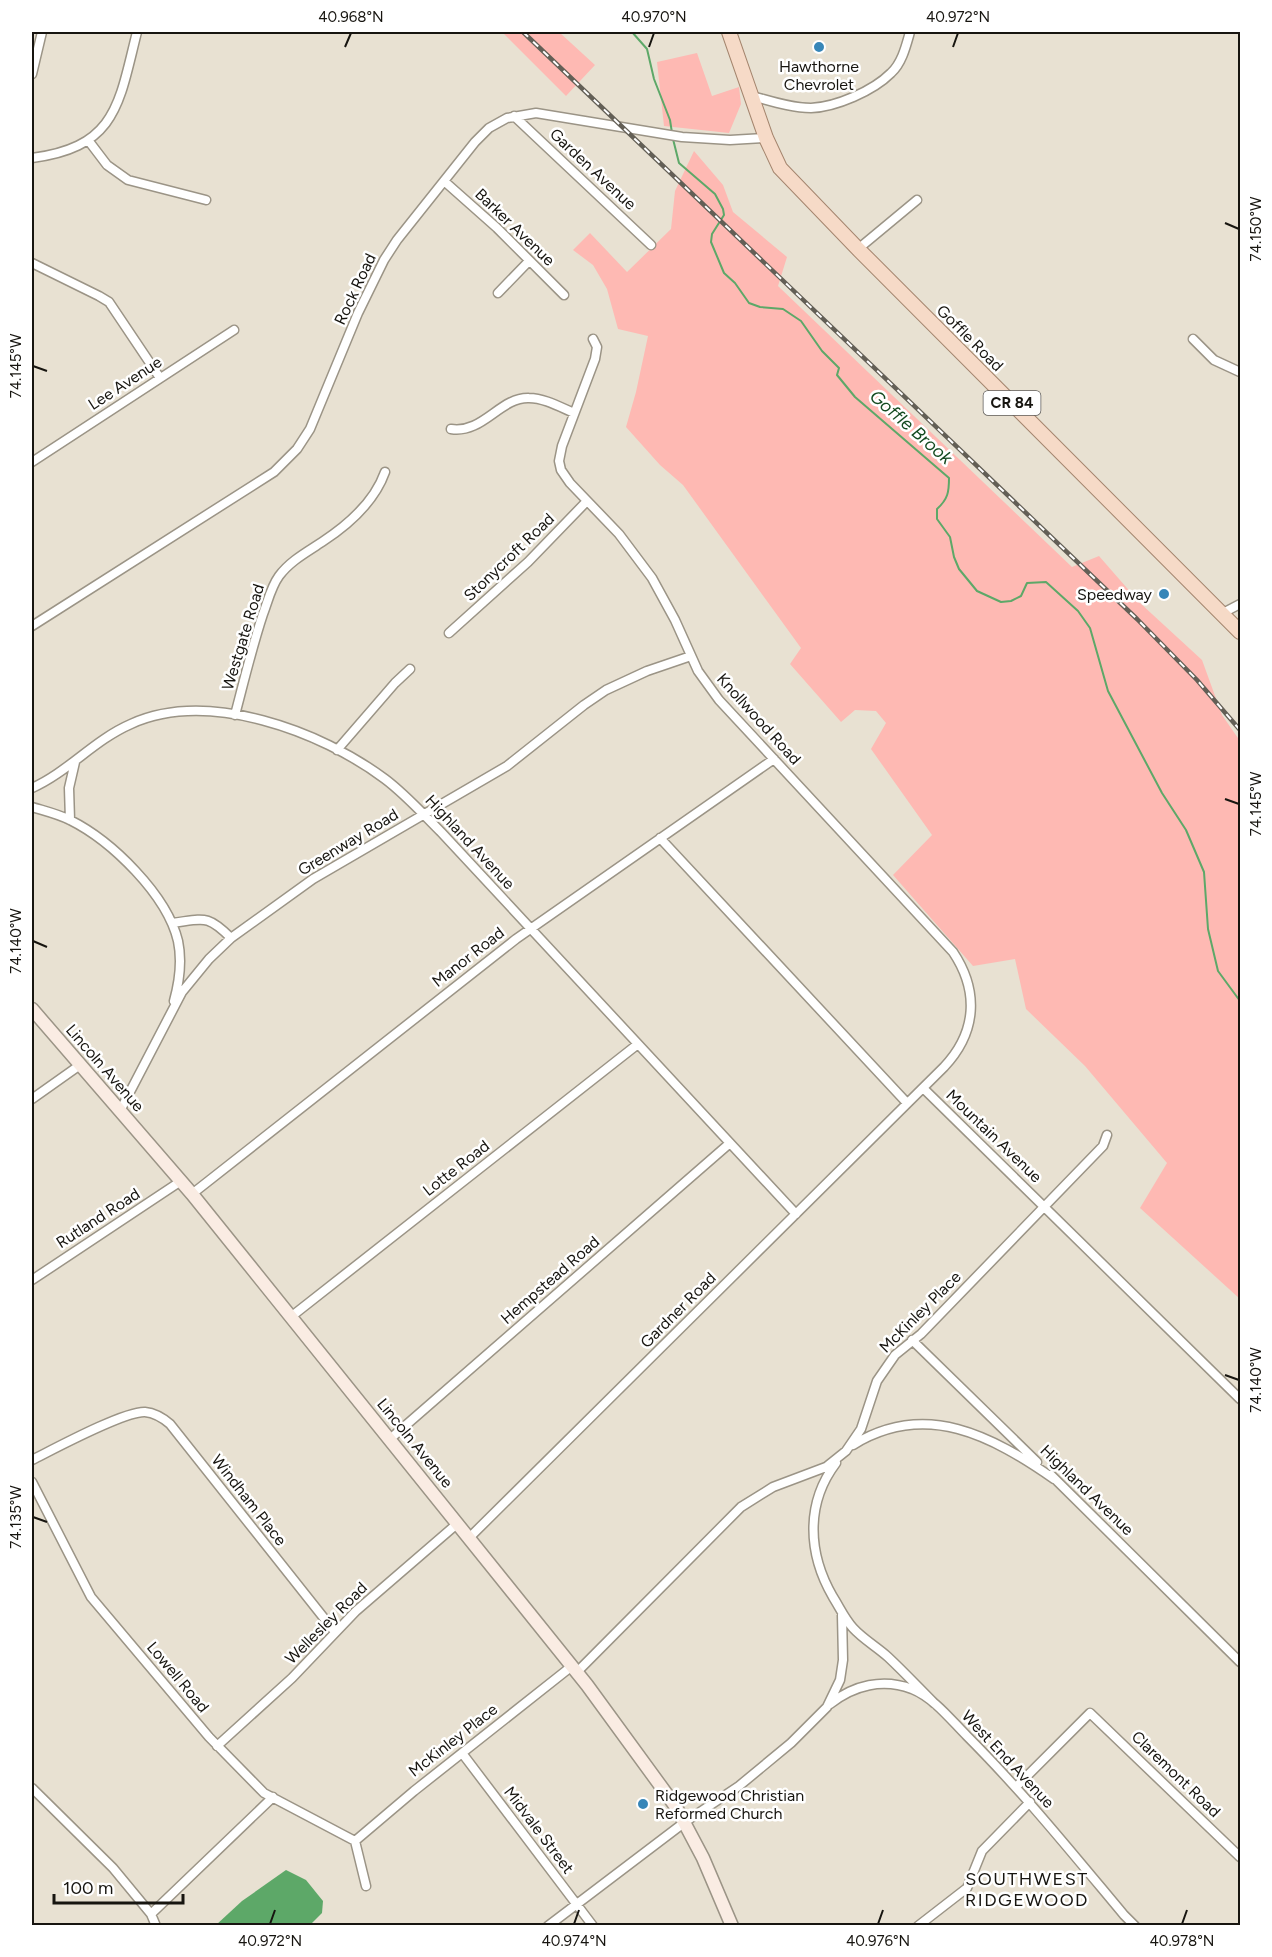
<svg xmlns="http://www.w3.org/2000/svg" width="1272" height="1957" viewBox="0 0 1272 1957" font-family="Figtree,sans-serif">
  <style>
    .green { fill: #feb9b3 }
    .water { fill: #5da868 }
    .lines { fill: none; stroke-linecap: round; stroke-linejoin: round }
    .stream { stroke: #5da868; stroke-width: 2 }
    .minor-casing { stroke: #9b9486; stroke-width: 11 }
    .secondary-casing { stroke: #9b9486; stroke-width: 15 }
    .primary-casing { stroke: #a4856e; stroke-width: 16 }
    .minor { stroke: #fff; stroke-width: 8 }
    .secondary { stroke: #faece3; stroke-width: 12 }
    .primary { stroke: #f6dac7; stroke-width: 14 }
    .rail-casing { stroke: #635f56; stroke-width: 4.5 }
    .rail { stroke: #fff; stroke-width: 2; stroke-dasharray: 7; stroke-linecap: butt }
    .ticks { fill: none; stroke: #171510; stroke-width: 2 }
    .poi-dot { fill: #3786b8; stroke: #fff; stroke-width: 2 }
    .labels { text-anchor: middle; dominant-baseline: central; stroke-width: 5; stroke-linejoin: round; paint-order: stroke }
    .shield { fill: #fff; stroke: #5d5b58; stroke-width: 1.5 }
    .shield-label { font-size: 15px; font-weight: bold; fill: #171510 }
    .poi-label { font-size: 16px; fill: #171510; stroke: #fff }
    .street-label { font-size: 16px; fill: #171510; stroke: #fff }
    .water-label { font-size: 18px; font-style: italic; fill: #154b21; stroke: #fff }
    .neighbourhood-label { font-size: 18px; letter-spacing: 1.5px; fill: #171510; stroke: #fff }
    .neatline { fill: none; stroke: #171510; stroke-width: 2 }
    .ticks-label { font-size: 15px; text-anchor: middle; fill: #171510 }
  </style>
  <rect width="100%" height="100%" fill="#e8e1d2"/>
  <path class="green" d="M502 32H559L595 65 566 96Z
    M697 53 712 96 739 87 741 104 729 133 664 126 657 62Z
    M694 151 723 185 733 212 787 257 778 286 1072 567 1099 556 1140 603 1202 660 1222 715 1240 741V1299L1140 1208 1167 1163 1085 1066 1026 1009 1015 959 973 966 893 875 932 835 871 749 886 723 876 711 855 710 841 722 790 664 801 648 683 485 660 465 626 427 636 392 648 336 618 329 607 289 593 265 573 250 590 233 627 272 671 229 675 191Z"/>
  <path class="water" d="M286 1870 306 1880 323 1901 322 1913 310 1925H216L242 1901Z"/>
  <g class="lines">
    <path class="stream" d="M632 32 647 49 654 79 670 120 672 133
      M673 139 679 163 715 194 723 209 724 215 712 234 711 242 724 273 735 283 749 303 760 307 783 309 801 321 822 351 839 368 837 375 855 397 949 478C949 492 948 499 937 509V519L950 537 954 557 959 569 977 591 1001 602 1011 601 1021 596 1027 583 1046 582 1078 611 1090 628 1108 691 1162 793 1186 830 1204 872 1208 929 1218 971 1240 1001"/>
    <defs>
      <path id="minor" d="M32 74 42 32
        M752 96C771 101 791 108 811 108 836 107 873 91 891 73 902 63 906 46 910 32
        M514 116 651 245
        M88 140 107 165 128 180 206 200
        M32 158C117 147 119 103 137 32
        M444 181 497 228 564 295
        M858 249 917 200
        M32 263 99 296 109 302 160 378
        M498 293 529 261
        M1193 339 1214 360 1240 372
        M451 429C483 434 500 397 529 398 544 398 560 407 574 413
        M32 462 234 330
        M1221 614 1240 604
        M32 626 274 472 297 449 310 429 358 313 384 260 397 240 475 142 489 128 507 118 536 113 682 137 730 140 766 138
        M449 633 528 562 587 501
        M235 715C244 681 252 647 263 614 268 601 271 587 279 576 290 561 307 552 322 542 348 525 374 503 385 472
        M337 750 395 683 410 669
        M32 788C68 772 94 740 131 724 208 689 321 731 385 779 405 794 423 814 441 832L796 1214
        M32 807C45 811 58 814 70 820 112 841 167 895 178 941 182 960 179 983 174 1001
        M70 820 69 788 75 762
        M660 838 907 1103
        M172 923C204 919 207 914 231 938
        M923 1088 1240 1399
        M32 1099 80 1065
        M120 1111 182 992 209 959 231 938 313 879 507 766 584 705 606 690 647 671 691 656
        M192 1194 516 939 774 759
        M32 1280 181 1181
        M292 1316 638 1044
        M912 1340 1037 1462
        M390 1439 730 1143
        M853 1445C926 1400 992 1436 1054 1479
        M32 1460C54 1449 124 1411 145 1412 155 1413 163 1418 170 1424L335 1632
        M836 1463C805 1504 808 1554 833 1597 840 1608 844 1618 853 1628 863 1639 877 1647 888 1657 904 1672 919 1688 934 1703
        M1051 1475 1240 1662
        M32 1482 91 1597 209 1737 264 1793 355 1841
        M469 1538 944 1067C977 1032 979 991 953 952L719 700 698 671 675 620 652 578 619 534 570 483 561 470 559 461 562 446 595 359 597 347 593 339
        M577 1672 741 1507 773 1487 826 1467 846 1451 861 1429 877 1381 895 1355 921 1334 1103 1146 1107 1135
        M830 1704C854 1685 883 1678 912 1689 934 1698 950 1719 967 1736 1023 1792 1073 1854 1124 1915L1135 1926
        M217 1746 292 1678 356 1611 458 1523
        M462 1753 593 1926
        M1017 1786 1090 1713 1240 1857
        M32 1788 113 1868 151 1914 156 1926
        M355 1841 414 1791 572 1666
        M355 1841 366 1886
        M151 1914 273 1797
        M548 1926 685 1822 739 1786 791 1743 827 1707 840 1680 843 1660 842 1615
        M918 1926 967 1888 982 1851 1030 1802"/>
      <path id="secondary" d="M32 1009 192 1194 587 1685 676 1807 703 1858 732 1926"/>
      <path id="primary" d="M729 32 766 138 780 168 858 249 1240 632"/>
    </defs>
    <use href="#minor" class="minor-casing"/>
    <use href="#secondary" class="secondary-casing"/>
    <use href="#primary" class="primary-casing"/>
    <use href="#minor" class="minor"/>
    <use href="#secondary" class="secondary"/>
    <use href="#primary" class="primary"/>
    <defs>
      <path id="rail" d="M523 32 1137 619 1197 680 1240 730"/>
    </defs>
    <use href="#rail" class="rail-casing"/>
    <use href="#rail" class="rail"/>
  </g>
  <path class="ticks" d="M345 47 351 33M649 47 654 33M953 47 958 33M1225 223 1239 229M33 366 47 371M1225 799 1239 804M33 941 47 947M1225 1375 1239 1380M33 1517 47 1522M270 1924 275 1910M574 1924 579 1910M878 1924 883 1910M1182 1924 1187 1910"/>
  <g class="poi-dot">
    <circle cx="819" cy="47" r="6"/>
    <circle cx="1164" cy="594" r="6"/>
    <circle cx="643" cy="1804" r="6"/>
  </g>
  <g class="labels">
    <rect class="shield" x="983.5" y="391" width="57" height="24" rx="4.5"/>
    <g class="shield-label">
      <text x="1012" y="403">CR 84</text>
    </g>
    <g class="poi-label">
      <text x="819" y="66">Hawthorne<tspan x="819" dy="18">Chevrolet</tspan></text>
      <text x="1152" y="594" text-anchor="end">Speedway</text>
      <text x="655" y="1795" text-anchor="start">Ridgewood Christian<tspan x="655" dy="18">Reformed Church</tspan></text>
    </g>
    <g class="street-label">
      <text transform="translate(593 169) rotate(43)">Garden Avenue</text>
      <text transform="translate(515 227) rotate(44)">Barker Avenue</text>
      <text transform="translate(355 289) rotate(-65)">Rock Road</text>
      <text transform="translate(970 338) rotate(45)">Goffle Road</text>
      <text transform="translate(125 383) rotate(-33)">Lee Avenue</text>
      <text transform="translate(509 557) rotate(-44)">Stonycroft Road</text>
      <text transform="translate(243 637) rotate(-73)">Westgate Road</text>
      <text transform="translate(759 719) rotate(48)">Knollwood Road</text>
      <text transform="translate(348 842) rotate(-31)">Greenway Road</text>
      <text transform="translate(470 842) rotate(47)">Highland Avenue</text>
      <text transform="translate(468 957) rotate(-38)">Manor Road</text>
      <text transform="translate(105 1068) rotate(49)">Lincoln Avenue</text>
      <text transform="translate(994 1136) rotate(44)">Mountain Avenue</text>
      <text transform="translate(456 1168) rotate(-38)">Lotte Road</text>
      <text transform="translate(98 1218) rotate(-33)">Rutland Road</text>
      <text transform="translate(550 1280) rotate(-41)">Hempstead Road</text>
      <text transform="translate(678 1310) rotate(-45)">Gardner Road</text>
      <text transform="translate(920 1312) rotate(-45)">McKinley Place</text>
      <text transform="translate(415 1443) rotate(51)">Lincoln Avenue</text>
      <text transform="translate(1087 1490) rotate(44)">Highland Avenue</text>
      <text transform="translate(249 1500) rotate(52)">Windham Place</text>
      <text transform="translate(326 1623) rotate(-45)">Wellesley Road</text>
      <text transform="translate(178 1677) rotate(50)">Lowell Road</text>
      <text transform="translate(453 1740) rotate(-38)">McKinley Place</text>
      <text transform="translate(1008 1759) rotate(47)">West End Avenue</text>
      <text transform="translate(1176 1774) rotate(44)">Claremont Road</text>
      <text transform="translate(539 1830) rotate(53)">Midvale Street</text>
    </g>
    <g class="water-label">
      <text transform="translate(911 427) rotate(41)">Goffle Brook</text>
    </g>
    <g class="neighbourhood-label">
      <text x="1027" y="1879">SOUTHWEST<tspan x="1027" dy="21">RIDGEWOOD</tspan></text>
    </g>
  </g>
  <rect width="1272" height="1957" fill="none" stroke="#ffffff" stroke-width="66"/>
  <path d="M54 1894v9h129v-9" fill="none" stroke="#171510" stroke-width="3"/>
  <text x="63" y="1894" font-size="18" fill="#171510" stroke="#ffffff" stroke-width="4.5" paint-order="stroke">100 m</text>
  <rect x="33" y="33" width="1206" height="1891" class="neatline"/>
  <g class="ticks-label">
    <text x="351" y="22">40.968°N</text>
    <text x="654" y="22">40.970°N</text>
    <text x="958" y="22">40.972°N</text>
    <text transform="translate(1256 229) rotate(-90)" y="5">74.150°W</text>
    <text transform="translate(16 366) rotate(-90)" y="5">74.145°W</text>
    <text transform="translate(1256 804) rotate(-90)" y="5">74.145°W</text>
    <text transform="translate(16 941) rotate(-90)" y="5">74.140°W</text>
    <text transform="translate(1256 1380) rotate(-90)" y="5">74.140°W</text>
    <text transform="translate(16 1517) rotate(-90)" y="5">74.135°W</text>
    <text x="270" y="1946">40.972°N</text>
    <text x="574" y="1946">40.974°N</text>
    <text x="878" y="1946">40.976°N</text>
    <text x="1182" y="1946">40.978°N</text>
  </g>
</svg>
